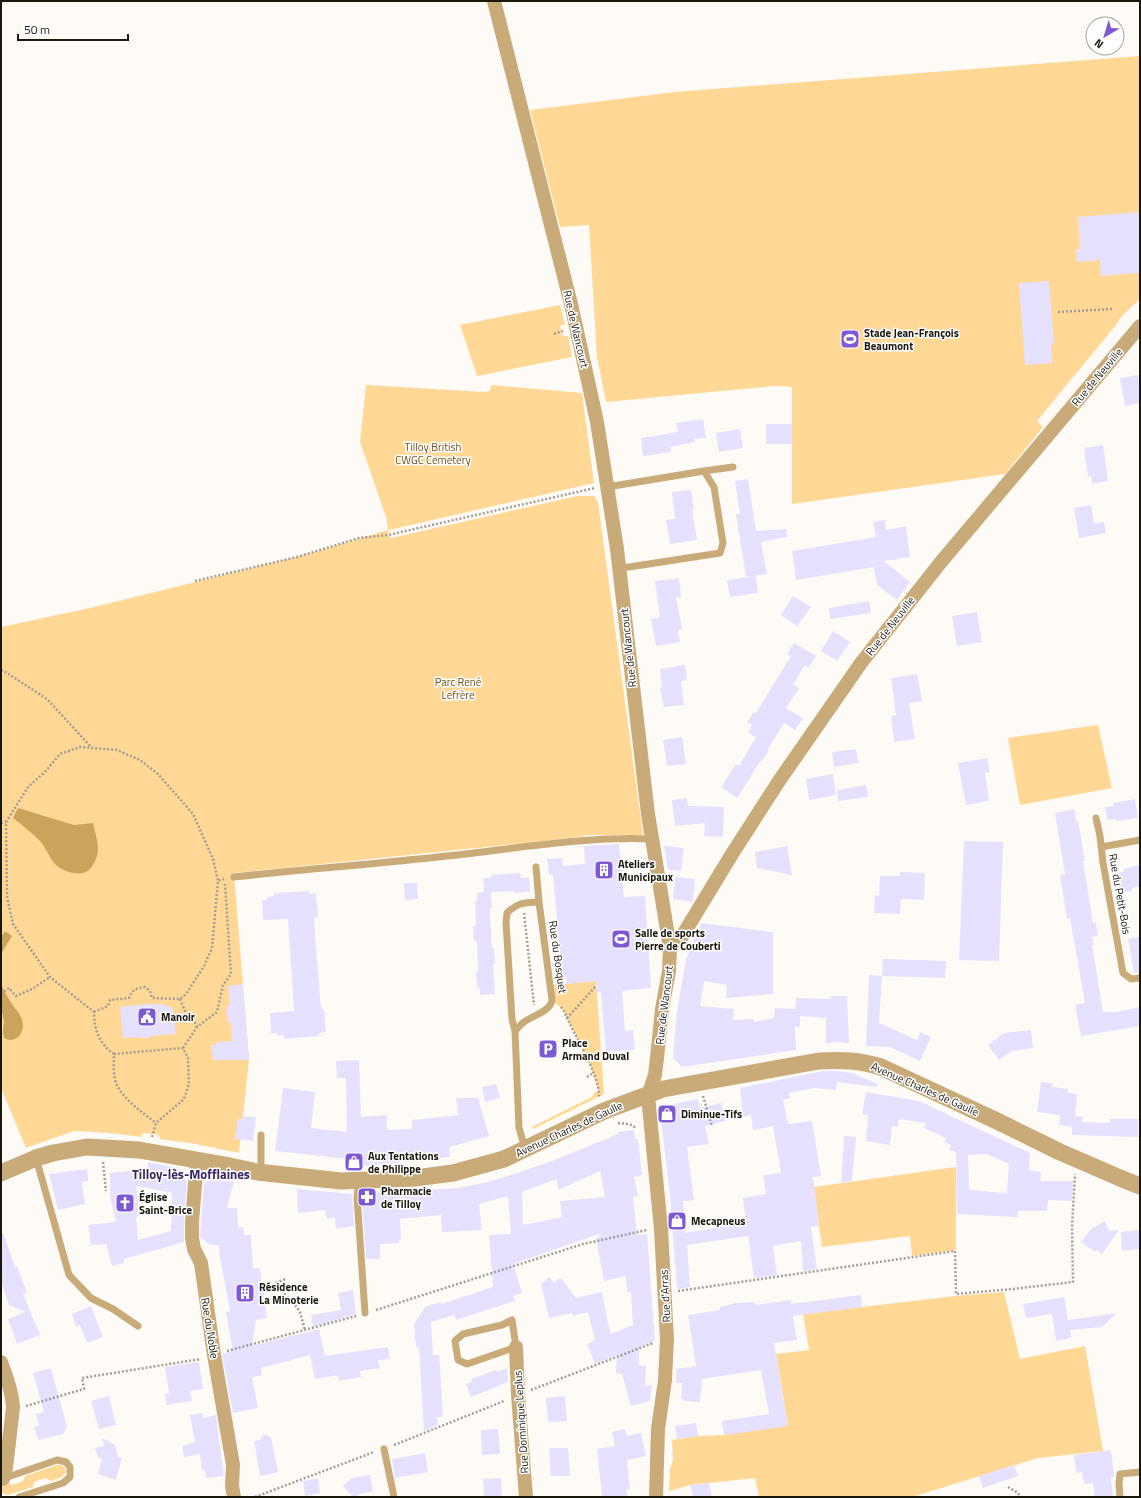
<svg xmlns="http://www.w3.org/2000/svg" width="1141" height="1498" viewBox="0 0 1141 1498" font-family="'Titillium Web',sans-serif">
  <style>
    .green { fill: #ffd896 }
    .water { fill: #cca35a }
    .building { fill: #e5e1ff; fill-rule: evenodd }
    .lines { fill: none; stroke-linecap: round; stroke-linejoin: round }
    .path { stroke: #a29e97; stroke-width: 2.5; stroke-dasharray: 2 2; stroke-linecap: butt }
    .service { stroke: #c9ab7a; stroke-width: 7 }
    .minor { stroke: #c9ab7a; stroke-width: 14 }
    .tertiary { stroke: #c9ab7a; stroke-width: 17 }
    .labels { text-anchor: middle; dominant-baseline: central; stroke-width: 3; stroke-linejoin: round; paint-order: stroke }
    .street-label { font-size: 11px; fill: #1c170d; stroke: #fff }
    .poi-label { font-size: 11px; font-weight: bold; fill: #1c170d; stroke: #fff; text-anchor: start }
    .park-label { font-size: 11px; fill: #6e511a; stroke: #fff }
    .quarter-label { font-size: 13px; font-weight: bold; fill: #372661; stroke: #fff }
  </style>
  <rect width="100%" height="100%" fill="#fefbf6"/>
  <path class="green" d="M1140 56V299L1121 317 1116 325 1037 421 1043 427 1005 474 792 504V387L775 386 606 402 597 357 589 225 560 227 530 110 675 92Z
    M560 305 565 324 560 326 563 336H568L572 357 477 376 460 325Z
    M366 385 484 392 490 391 491 385 582 393 594 483 389 530 388 535 391 538 577 496H594L598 502 643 835H592L535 842 234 873 249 1060 239 1153 191 1143 160 1139 158 1135 145 1133 142 1134V1137L110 1133 74 1131 26 1148 1 1088V627L90 608 297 557 388 530 386 517 360 442Z
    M1098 725 1112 788 1020 805 1008 738Z
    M596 981 604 1094 533 1129 532 1127 592 1097 595 1092H599L591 1068 564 1011 552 1000 550 985Z
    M956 1167V1250L912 1256 910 1236 822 1247 814 1187Z
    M1004 1292 1020 1359 1085 1346 1103 1451 1038 1458 912 1497H759L755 1478 690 1485 669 1491 670 1469 673 1460 672 1440 697 1436 724 1435 788 1425 776 1354 809 1350 803 1314 955 1296Z
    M57 1465H61L65 1468 66 1472C62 1478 57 1479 51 1481L45 1478 34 1482 33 1487 8 1495 1 1493V1484L6 1482 12 1485 23 1481 25 1476Z"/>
  <path class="water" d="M18 808 74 825 93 823C97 841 103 853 90 869 82 878 64 872 56 865 49 858 46 847 39 840 31 832 22 825 13 818Z
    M5 931 12 936 1 954V937Z
    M1 985C5 991 8 999 12 1004 16 1010 20 1013 22 1020 26 1032 16 1045 4 1038L3 1032 4 1021 1 1008Z"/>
  <path class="building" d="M1140 212V273L1101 276 1100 260 1077 262 1076 250 1080 249 1078 217Z
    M1049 281 1054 344H1051L1052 363 1025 365 1019 283Z
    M1138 375 1140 386V403L1125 406 1120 378Z
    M703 419 706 438 694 439 695 442 670 447 671 452 643 456 641 438 678 432 676 423Z
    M766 424H792V444H766Z
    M740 429 743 448 719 452 716 433Z
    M1103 445 1108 481 1092 484 1091 476 1088 477 1084 448Z
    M748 479 756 531 786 529 787 537 761 542 767 574 746 577 736 514H740L735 481Z
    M691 490 694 509 692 510 697 540 670 544 666 520 675 519 672 492Z
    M1091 505 1094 524 1104 522 1106 533 1079 538 1074 508Z
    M885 520 886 530 906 526 910 557 884 561 910 582 897 600 877 585 874 567 796 580 792 551 876 537 873 522Z
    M756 576 758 593 730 597 727 580Z
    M679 578 681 597 676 598 682 629 678 630 680 642 656 646 651 619 660 617 655 581Z
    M793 596 811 607 797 626 781 615Z
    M869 601 871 613 830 619 829 608Z
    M977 612 982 642 957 646 952 616Z
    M833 631 850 642 837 661 821 651Z
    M794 643 816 656 808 668 805 665 793 685 799 688 786 708 803 718 795 730 784 723 768 749 769 750 762 761 761 760 737 798 721 787 736 764 739 766 756 737 748 732 752 725 747 722 754 712 756 713 791 656 787 654Z
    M685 665 687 680 681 681 684 705 664 707 660 688H662L660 669Z
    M917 674 922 701 909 703 915 739 894 742 891 716 896 715 891 678Z
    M682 737 686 764 667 766 663 740Z
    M856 749 858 763 834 767 832 752Z
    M987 758 990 772 985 773 989 801 966 805 958 763Z
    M833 774 836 795 809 800 806 779Z
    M866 785 868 797 838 801 837 790Z
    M687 798 688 806 724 807 723 837 704 836 705 823 675 826 672 800Z
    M1135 799 1138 818 1116 821V819L1107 820 1105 807 1114 806 1113 803Z
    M1074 809 1076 821H1078L1085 861H1083L1093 923H1096L1098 936 1092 937 1094 945H1092L1103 1012H1116L1140 1007V1026L1081 1036 1075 1005 1085 1003 1070 918 1067 919 1060 875 1065 874 1055 813Z
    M964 841 1003 842 999 961 959 960Z
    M619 844 624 897 645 896 651 988 622 991 625 1031 633 1030 635 1050 606 1052 601 992H597L596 981 567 984 566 977H562L553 875H549L547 859 562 858 563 866 585 864 584 846Z
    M664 846 684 848 681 871 668 870Z
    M787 846 792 875 757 868 755 852Z
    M1140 865V886L1132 888V891L1120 893 1116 873 1124 872 1123 869Z
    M900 872 925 873 924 900 901 899 900 914 874 913 875 895 879 896 880 876H900Z
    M520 873 521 878 529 877 530 892 514 893V891L491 892 492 908H490V915L492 948H494L495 964H493L495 994 480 995V988H477L476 972H478L477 941H474L473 926H476L475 901H477V893L484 892 483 878H491V875Z
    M675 877 695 879 693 902 673 899Z
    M404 883H417L418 899 405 900Z
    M309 891V894L316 893 318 917H314L316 947 321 1009H324L326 1032 319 1033V1036L284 1039V1035L277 1036V1033H271L270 1013 294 1011 288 919 263 920 262 900H267V897L274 896V893Z
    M701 923 773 932V994L726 998 727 985 704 981 700 1006 734 1009 733 1020 753 1019 754 1022 774 1018 775 1008 795 1009 796 998 831 999V996H847L849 1043 834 1042 826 1044V1018L800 1016V1027H795L796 1050 682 1067 673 1058 677 1011 686 960Z
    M1140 937V972L1134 973 1128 939Z
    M883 959 946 961 945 978 882 976Z
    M869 975 882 976 879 1023 917 1040 920 1032 931 1037 920 1061 890 1047 866 1046Z
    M243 984 249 1060H213L211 1045H216V1042L232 1041 231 1024 228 1021 226 1008 230 1004 228 986Z
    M146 1004H162V1005L169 1006 173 1009 176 1034 150 1036V1038H139V1037L123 1038 120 1007Z
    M1031 1030 1033 1048 1012 1051 999 1060 988 1045 1004 1033Z
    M359 1060 361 1117 387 1115V1130L412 1129V1120L458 1115 456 1098H478L489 1136 449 1147 450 1157 366 1166 348 1164V1159L275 1151 283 1088 315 1092 311 1128 347 1132 346 1078H337L336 1061Z
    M822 1071H835L852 1073 878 1084 877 1087 837 1082 836 1090 814 1088 789 1093 790 1098 783 1100 788 1124 812 1121 821 1176 813 1177 819 1226 811 1227 817 1269 803 1271 801 1241 773 1246 777 1275 754 1278 748 1236 687 1245 690 1287 677 1289 670 1195 661 1119 669 1105 698 1099 700 1108 721 1103 725 1121 705 1126 709 1144 687 1147 694 1200 683 1201 685 1233 732 1225V1224L746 1222 743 1198 766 1194 763 1175 781 1173 773 1126 753 1130 751 1115 743 1117 740 1088Z
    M1041 1082 1053 1083 1052 1087 1068 1089V1093L1077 1094 1075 1116 1083 1117 1082 1122 1110 1123V1119H1138V1137L1072 1135V1127L1059 1125 1060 1115 1037 1112Z
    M496 1084 500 1098 485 1102 482 1087Z
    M866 1092 919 1101 1030 1153 1029 1170 1041 1172 1040 1181H1073L1072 1201 1048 1200 1047 1211H1018L1017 1217 957 1214 956 1152 949 1150 951 1145 944 1142 946 1138 924 1128 926 1123 899 1119 898 1127 892 1126 890 1145 866 1141 868 1115 862 1114ZM986 1154 1009 1164 1007 1193 969 1190 968 1155Z
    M243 1116 256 1117 253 1141 235 1139 238 1119H243Z
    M634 1130 635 1139H638L642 1175 634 1177 638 1196 633 1197 637 1235 647 1234 655 1341 639 1347V1365L646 1366 645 1386 652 1385 650 1401 631 1406 622 1374 616 1373 617 1355 595 1364 587 1344 595 1340 588 1312 573 1316 572 1313 549 1318 541 1284 549 1277 554 1283 561 1278 576 1298 602 1292 607 1319 611 1334 633 1325 631 1292H627L626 1276 604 1281 596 1239 602 1233 513 1264 522 1293 513 1296 515 1301 456 1320 454 1315 431 1322 433 1355H439L443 1417H437L438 1425 424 1431 419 1347H416L414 1324 425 1307 440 1302 441 1304 493 1287 489 1235 511 1234 508 1196 479 1204 482 1230 442 1232 441 1215 400 1219 401 1240H399V1243L380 1244V1259H366L362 1195 366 1193 457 1188 484 1183 518 1173 557 1159 618 1134V1132ZM600 1171 605 1197 560 1201 562 1217 523 1225 522 1192 557 1179 558 1190Z
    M844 1136 856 1137 852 1181 841 1183Z
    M148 1162 177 1168 187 1181 184 1221V1242L124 1259V1263L112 1266 106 1244 91 1245 88 1225 116 1222 110 1197V1173L147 1169ZM136 1186 172 1193 171 1231 138 1240 136 1217 140 1215Z
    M87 1169 88 1181 82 1182 85 1204 58 1210 49 1174Z
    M213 1176 234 1182 227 1208H237L238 1228 243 1227 244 1235H251L253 1269 260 1268 267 1318 256 1320 252 1346 319 1329 325 1356 388 1347 390 1359 378 1360 380 1368 360 1371 361 1377 339 1381 338 1375 315 1379 310 1355 261 1368 262 1375 252 1377 258 1408 233 1413 222 1354 233 1351 226 1312 230 1311 219 1252V1245H210L200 1237 204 1184Z
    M297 1189 352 1194 354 1226 336 1229 335 1217 327 1219 325 1210 298 1213Z
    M1105 1221 1109 1231 1119 1230 1102 1254 1096 1250 1095 1252 1081 1242 1091 1229Z
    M1140 1230V1249L1122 1251 1121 1232Z
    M1 1233H3L15 1267 17 1266 27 1293 23 1294 40 1335 17 1344 8 1319 25 1312 9 1305 1 1281Z
    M353 1290 356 1314 313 1327 311 1315 341 1310 338 1293Z
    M861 1295 862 1307 793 1316 797 1340 774 1343 788 1426 724 1435 722 1421 769 1414 761 1370 702 1379 700 1402 684 1401 681 1397 682 1383H676V1369L696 1366 688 1315 720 1310V1307L736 1303 754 1302 755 1305 791 1300V1304Z
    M1064 1297 1069 1325 1068 1320 1117 1313 1102 1327 1070 1330 1071 1338 1056 1341 1052 1314 1026 1318 1023 1304Z
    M91 1306 103 1337 87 1343 80 1325 76 1327 72 1314Z
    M199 1362 203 1389 190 1391 192 1401 166 1405 165 1394 169 1393 165 1367Z
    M51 1368 67 1427 63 1434 38 1440 34 1427 39 1425 36 1414 44 1412 33 1373Z
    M507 1368 508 1382 471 1397 466 1384 472 1382 471 1379 496 1370 497 1372Z
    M109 1396 116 1425 99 1429 91 1401Z
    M565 1396 567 1421 548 1422 546 1398Z
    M202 1413 203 1418 216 1415 224 1476 206 1478 205 1470H202L200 1454 184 1457 182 1446 195 1442 190 1415Z
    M696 1423 698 1436 677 1439 675 1426Z
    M498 1429 500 1454 482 1455 481 1430Z
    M625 1429 627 1436 641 1433 646 1456 627 1460 630 1489H626L627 1497H602L597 1449 615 1446 612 1432Z
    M264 1434 271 1437 278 1472 260 1476 254 1441 260 1440Z
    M102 1438 115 1445 118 1457 122 1458 116 1480 98 1474 102 1459 98 1457 95 1448 104 1446Z
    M549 1448H568L570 1476H551Z
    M1111 1450 1114 1477H1111L1113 1497H1095L1093 1483 1084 1484 1082 1472 1076 1473 1074 1455Z
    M425 1453 428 1472 395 1478 392 1459Z
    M1014 1465 1018 1476 983 1488 979 1476Z
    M370 1475 373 1491 359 1494 355 1497H353L343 1486 352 1478Z
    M318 1478 320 1493 305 1496 303 1481Z
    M501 1478 502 1497H484L483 1479Z
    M709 1483 712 1497H693L690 1485Z"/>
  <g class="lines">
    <path class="path" d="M1058 312 1112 309
      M554 334 563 331
      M195 581 297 557 359 538 388 535 595 488
      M1 670 7 673 47 699 92 748
      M1 823 6 822
      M524 913 534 1005
      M1 994 9 988 16 996 32 989 50 977
      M180 999 185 1011 192 1016 197 1027
      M561 1007 564 1011C573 1034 600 1074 599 1097
      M94 1012 108 1006 110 1000 129 998C132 990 136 988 145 987L150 991 152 998 180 999 186 994 204 966 212 948 218 881 224 879
      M567 1018 596 986
      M573 1047 580 1044
      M183 1048 197 1027 217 1012 223 985 231 974 225 884
      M114 1054C99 1044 94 1029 94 1012L50 977 13 924 7 897 6 822 28 787 44 773 60 754 80 747 117 750 140 760 158 774 193 814 213 859 218 881
      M587 1077 593 1073
      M703 1096 712 1126
      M618 1123C625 1124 632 1123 636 1129
      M152 1137 156 1123 184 1099 189 1084 188 1058 183 1048 114 1054C114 1062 113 1071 115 1079 118 1096 143 1113 156 1123
      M103 1162 106 1191
      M285 1279 276 1283V1286L293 1302 300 1312 305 1330
      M678 1291 955 1251 956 1294 1012 1289 1073 1282 1072 1227 1075 1174
      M376 1310 583 1244 647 1230
      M227 1351 356 1316
      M531 1390 653 1343
      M26 1406 84 1389 82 1378 201 1359
      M394 1445 504 1401
      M1008 1487 1018 1493 1020 1497
      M255 1497 374 1452"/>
    <path class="service" d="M704 471 733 467
      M607 487 704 471 714 487 723 543 720 553 629 567 618 568
      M1096 818 1100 836 1103 863 1123 973 1131 979 1140 978
      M1101 847 1140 840
      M234 877C305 869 376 864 447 856 515 849 584 836 652 839
      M515 1031C518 1028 521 1024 524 1022 532 1016 551 1011 552 1000L539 902 536 867
      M261 1135V1172
      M525 1148 519 1128 515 1031 512 1019 506 922 507 913C518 902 524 903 539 902
      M36 1158 69 1275 91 1298 113 1309 138 1326
      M359 1181 357 1197 365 1313
      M512 1320 516 1347 467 1364 458 1360 455 1341 463 1334 502 1325Z
      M384 1449 394 1497
      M2 1479 57 1460 66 1462 70 1467V1477L63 1483 19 1497
      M1120 1497 1119 1483 1120 1474 1140 1472"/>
    <path class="minor" d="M494 1 571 304 597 422 617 549 648 814 670 948 669 971 662 1009 657 1058 655 1075 648 1096 661 1229 667 1339 665 1380 658 1429 656 1497
      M670 948 681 938 732 854 779 781 861 663 941 562 1140 326
      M197 1160 192 1222V1238L194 1249 201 1263 214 1355 233 1465 232 1486 234 1497
      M516 1347 518 1395 526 1497
      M1 1362C7 1377 12 1391 13 1407L6 1468 3 1479"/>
    <path class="tertiary" d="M1 1173 36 1158 53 1153 87 1147 139 1150 225 1165 257 1172 341 1181 415 1178 453 1173 504 1159 604 1111 663 1089 819 1061C843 1060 858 1060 881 1067L997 1121 1060 1152 1120 1178 1140 1186"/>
  </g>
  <defs>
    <symbol id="stadium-square" viewBox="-11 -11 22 22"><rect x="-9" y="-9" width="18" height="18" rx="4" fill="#7d5ad4" stroke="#fff"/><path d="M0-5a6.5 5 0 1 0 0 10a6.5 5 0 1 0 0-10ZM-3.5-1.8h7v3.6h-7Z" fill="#fff"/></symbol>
    <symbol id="building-square" viewBox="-11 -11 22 22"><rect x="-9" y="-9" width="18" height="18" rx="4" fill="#7d5ad4" stroke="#fff"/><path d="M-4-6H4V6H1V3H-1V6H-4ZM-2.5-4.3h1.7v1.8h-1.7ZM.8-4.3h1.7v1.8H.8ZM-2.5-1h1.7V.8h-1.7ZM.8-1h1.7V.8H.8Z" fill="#fff"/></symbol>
    <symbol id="civic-square" viewBox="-11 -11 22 22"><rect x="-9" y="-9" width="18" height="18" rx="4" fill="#7d5ad4" stroke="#fff"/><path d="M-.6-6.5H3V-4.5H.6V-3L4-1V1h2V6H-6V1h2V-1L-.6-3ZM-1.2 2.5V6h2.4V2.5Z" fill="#fff"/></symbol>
    <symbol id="parking-square" viewBox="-11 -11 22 22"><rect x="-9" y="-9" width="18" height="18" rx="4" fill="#7d5ad4" stroke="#fff"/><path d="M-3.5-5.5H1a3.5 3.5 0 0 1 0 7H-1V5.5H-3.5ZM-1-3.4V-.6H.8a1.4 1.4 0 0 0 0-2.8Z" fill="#fff"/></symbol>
    <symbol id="shop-square" viewBox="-11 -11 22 22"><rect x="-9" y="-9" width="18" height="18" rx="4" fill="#7d5ad4" stroke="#fff"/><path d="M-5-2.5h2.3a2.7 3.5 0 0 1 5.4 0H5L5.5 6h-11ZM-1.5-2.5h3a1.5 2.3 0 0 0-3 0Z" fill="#fff"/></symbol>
    <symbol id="pharmacy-square" viewBox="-11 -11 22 22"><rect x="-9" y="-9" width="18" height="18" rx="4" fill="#7d5ad4" stroke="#fff"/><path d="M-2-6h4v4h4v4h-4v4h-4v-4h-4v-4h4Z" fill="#fff"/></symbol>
    <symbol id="church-square" viewBox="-11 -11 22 22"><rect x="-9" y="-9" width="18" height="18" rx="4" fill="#7d5ad4" stroke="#fff"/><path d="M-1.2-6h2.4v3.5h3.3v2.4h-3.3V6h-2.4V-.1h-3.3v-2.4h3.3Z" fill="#fff"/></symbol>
  </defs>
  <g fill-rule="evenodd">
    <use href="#stadium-square" x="839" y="328" width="22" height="22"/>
    <use href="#building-square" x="593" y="859" width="22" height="22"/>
    <use href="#stadium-square" x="610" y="928" width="22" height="22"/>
    <use href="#civic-square" x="136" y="1006" width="22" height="22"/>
    <use href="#parking-square" x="537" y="1038" width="22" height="22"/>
    <use href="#shop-square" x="656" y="1103" width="22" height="22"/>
    <use href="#shop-square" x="343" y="1151" width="22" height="22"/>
    <use href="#pharmacy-square" x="356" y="1186" width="22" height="22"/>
    <use href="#church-square" x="114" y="1192" width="22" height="22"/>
    <use href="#shop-square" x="666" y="1210" width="22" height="22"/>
    <use href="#building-square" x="234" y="1282" width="22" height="22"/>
  </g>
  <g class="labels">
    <g class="street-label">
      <text transform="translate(576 329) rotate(77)">Rue de Wancourt</text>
      <text transform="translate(1097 377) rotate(-50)">Rue de Neuville</text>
      <text transform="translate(890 626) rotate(-52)">Rue de Neuville</text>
      <text transform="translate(628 648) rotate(-96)">Rue de Wancourt</text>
      <text transform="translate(1120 894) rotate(80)">Rue du Petit-Bois</text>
      <text transform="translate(558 957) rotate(82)">Rue du Bosquet</text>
      <text transform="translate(664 1005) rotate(-83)">Rue de Wancourt</text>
      <text transform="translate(925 1089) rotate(24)">Avenue Charles de Gaulle</text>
      <text transform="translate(569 1129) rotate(-25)">Avenue Charles de Gaulle</text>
      <text transform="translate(665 1296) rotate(-93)">Rue d'Arras</text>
      <text transform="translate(210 1328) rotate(81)">Rue du Noble</text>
      <text transform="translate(521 1422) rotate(-94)">Rue Dominique Leplus</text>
    </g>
    <g class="poi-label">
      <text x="864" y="333">Stade Jean-François<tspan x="864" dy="13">Beaumont</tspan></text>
      <text x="618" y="864">Ateliers<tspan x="618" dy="13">Municipaux</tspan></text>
      <text x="635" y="933">Salle de sports<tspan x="635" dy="13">Pierre de Couberti</tspan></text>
      <text x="161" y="1017">Manoir</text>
      <text x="562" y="1043">Place<tspan x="562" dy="13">Armand Duval</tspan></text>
      <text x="681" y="1114">Diminue-Tifs</text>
      <text x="368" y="1156">Aux Tentations<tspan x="368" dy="13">de Philippe</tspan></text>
      <text x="381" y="1191">Pharmacie<tspan x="381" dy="13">de Tilloy</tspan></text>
      <text x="139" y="1197">Église<tspan x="139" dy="13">Saint-Brice</tspan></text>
      <text x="691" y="1221">Mecapneus</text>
      <text x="259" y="1287">Résidence<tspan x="259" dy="13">La Minoterie</tspan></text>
    </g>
    <g class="park-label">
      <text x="433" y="447">Tilloy British<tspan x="433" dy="13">CWGC Cemetery</tspan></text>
      <text x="458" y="682">Parc René<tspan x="458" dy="13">Lefrère</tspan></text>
    </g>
    <g class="quarter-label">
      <text x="191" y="1174">Tilloy-lès-Mofflaines</text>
    </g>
  </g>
  <rect width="1141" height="1498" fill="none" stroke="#1c170d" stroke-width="4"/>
  <g transform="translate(1105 36) rotate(218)"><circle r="19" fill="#ffffff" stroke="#a4a29e"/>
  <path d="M0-3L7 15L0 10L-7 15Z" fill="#7d5ad4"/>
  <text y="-6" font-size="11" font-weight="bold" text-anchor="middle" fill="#1c170d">N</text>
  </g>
  <path d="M18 34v6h110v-6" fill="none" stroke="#1c170d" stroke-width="2"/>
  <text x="24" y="34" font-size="12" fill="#1c170d" stroke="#ffffff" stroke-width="3" paint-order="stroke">50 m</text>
</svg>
